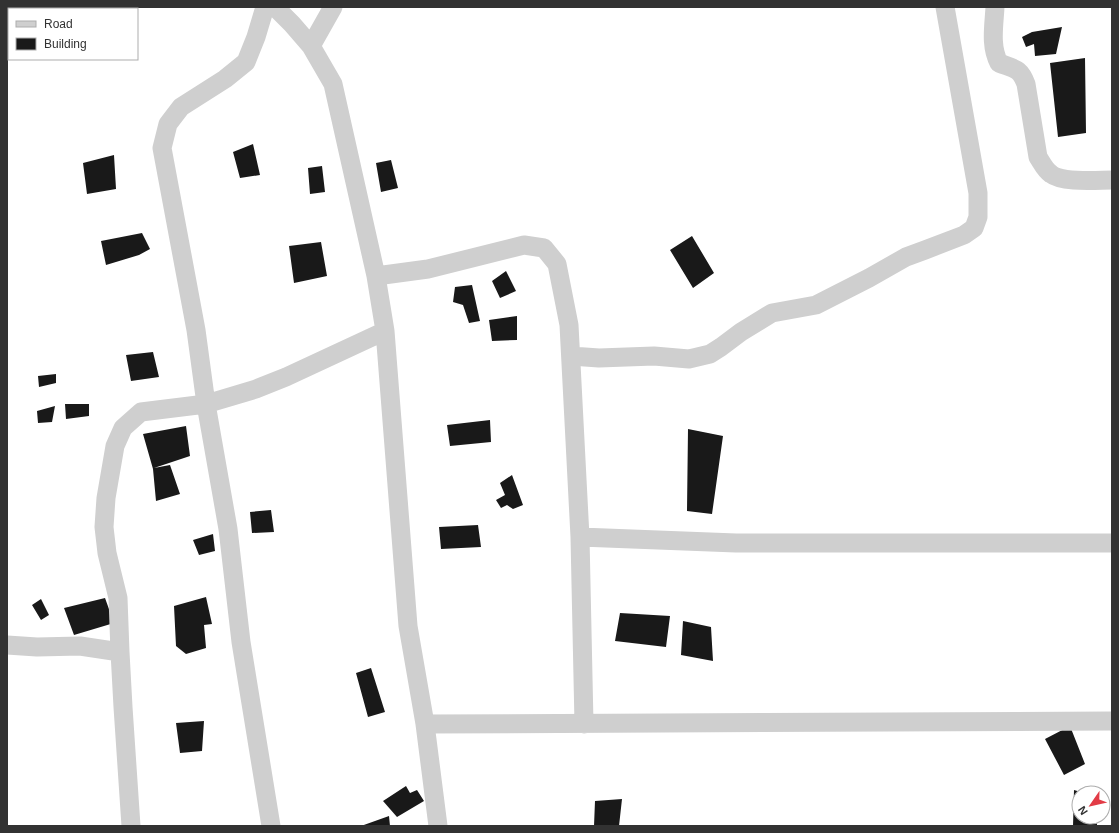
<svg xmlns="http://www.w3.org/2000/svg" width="1119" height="833" viewBox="0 0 1119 833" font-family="Helvetica,sans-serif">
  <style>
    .building { fill: #191919 }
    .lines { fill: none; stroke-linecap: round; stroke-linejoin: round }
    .street { stroke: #cfcfcf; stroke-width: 19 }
  </style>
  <rect width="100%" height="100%" fill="#fff"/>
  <path class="building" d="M1062 27 1056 54 1035 56 1034 44 1026 47 1022 37 1032 32Z
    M1085 58 1086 133 1058 137 1050 63Z
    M253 144 260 175 240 178 233 152Z
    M114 155 116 189 87 194 83 163Z
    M391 160 398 188 381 192 376 163Z
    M322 166 325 192 310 194 308 168Z
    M142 233 150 249 139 255 106 265 101 241Z
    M692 236 714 273 693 288 670 250Z
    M321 242 327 276 294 283 289 246Z
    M506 271 516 291 500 298 492 281Z
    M472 285 480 321 469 323 463 305 453 302 455 287Z
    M517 316V340L492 341 489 320Z
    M153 352 159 377 131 381 126 355Z
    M56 374V383L39 387 38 376Z
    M65 404H89V416L66 419Z
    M55 406 52 422 38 423 37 411Z
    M490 420 491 442 450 446 447 425Z
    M186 426 190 456 154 468 170 465 180 494 156 501 153 469 143 434Z
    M688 429 723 436 712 514 687 511Z
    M512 475 523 505 513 509 507 505 501 508 496 500 505 495 500 483Z
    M271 510 274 532 252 533 250 512Z
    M478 525 481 547 441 549 439 527Z
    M213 534 215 551 199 555 193 540Z
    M206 597 212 624 204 625 206 648 186 654 176 646 174 606Z
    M105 598 114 623 74 635 64 608Z
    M41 599 49 615 41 620 32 605Z
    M620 613 670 616 666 647 615 641Z
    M683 621 711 627 713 661 681 655Z
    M371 668 385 712 368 717 356 673Z
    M204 721 202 751 180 753 176 723Z
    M1070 726 1085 764 1064 775 1045 739Z
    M406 786 410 793 417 790 424 801 397 817 383 801Z
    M1074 790 1084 793H1079V817H1097V826H1073Z
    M622 799 619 826H594L595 801Z
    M389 816 390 826H361Z"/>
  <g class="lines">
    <path class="street" d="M265 7 256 37 246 62 225 79 181 107 168 124 162 148 196 330 206 404 228 529 241 642 271 826
      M275 7 292 24 311 46 333 84 376 276 385 331 408 626 425 724 438 826
      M995 7C994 26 990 46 999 63 1015 69 1020 68 1026 84L1038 157C1042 163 1045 170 1051 174 1062 183 1097 180 1112 180
      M311 46 333 7
      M376 276 428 269 524 245 544 248 557 264 569 325 580 537 584 724
      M571 356 599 358 654 356 689 359 710 354 721 347 741 332 772 313 816 305 869 278 906 257 925 250 964 235 974 228 978 217V193L945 7
      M580 537 736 543H1112
      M7 645 37 647 80 646 120 652 123 707 131 826
      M120 652 118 598 107 553 104 527 106 498 115 446 123 428 141 412 206 404 256 389 286 377 385 331
      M425 724 1112 721"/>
  </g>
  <rect width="1119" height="833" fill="none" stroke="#323232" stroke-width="16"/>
  <rect x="8" y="8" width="130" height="52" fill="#ffffff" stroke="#adadad"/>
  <rect x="16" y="21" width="20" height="6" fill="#cfcfcf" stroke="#adadad"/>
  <text x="44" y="28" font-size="12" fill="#323232">Road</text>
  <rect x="16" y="38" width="20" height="12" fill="#191919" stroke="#adadad"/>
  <text x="44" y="48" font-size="12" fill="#323232">Building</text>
  <g transform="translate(1091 805) rotate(236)"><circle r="19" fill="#ffffff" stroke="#adadad"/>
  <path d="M0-3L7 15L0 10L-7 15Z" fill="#e23b46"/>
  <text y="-6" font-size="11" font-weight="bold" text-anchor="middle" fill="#323232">N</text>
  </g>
</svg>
